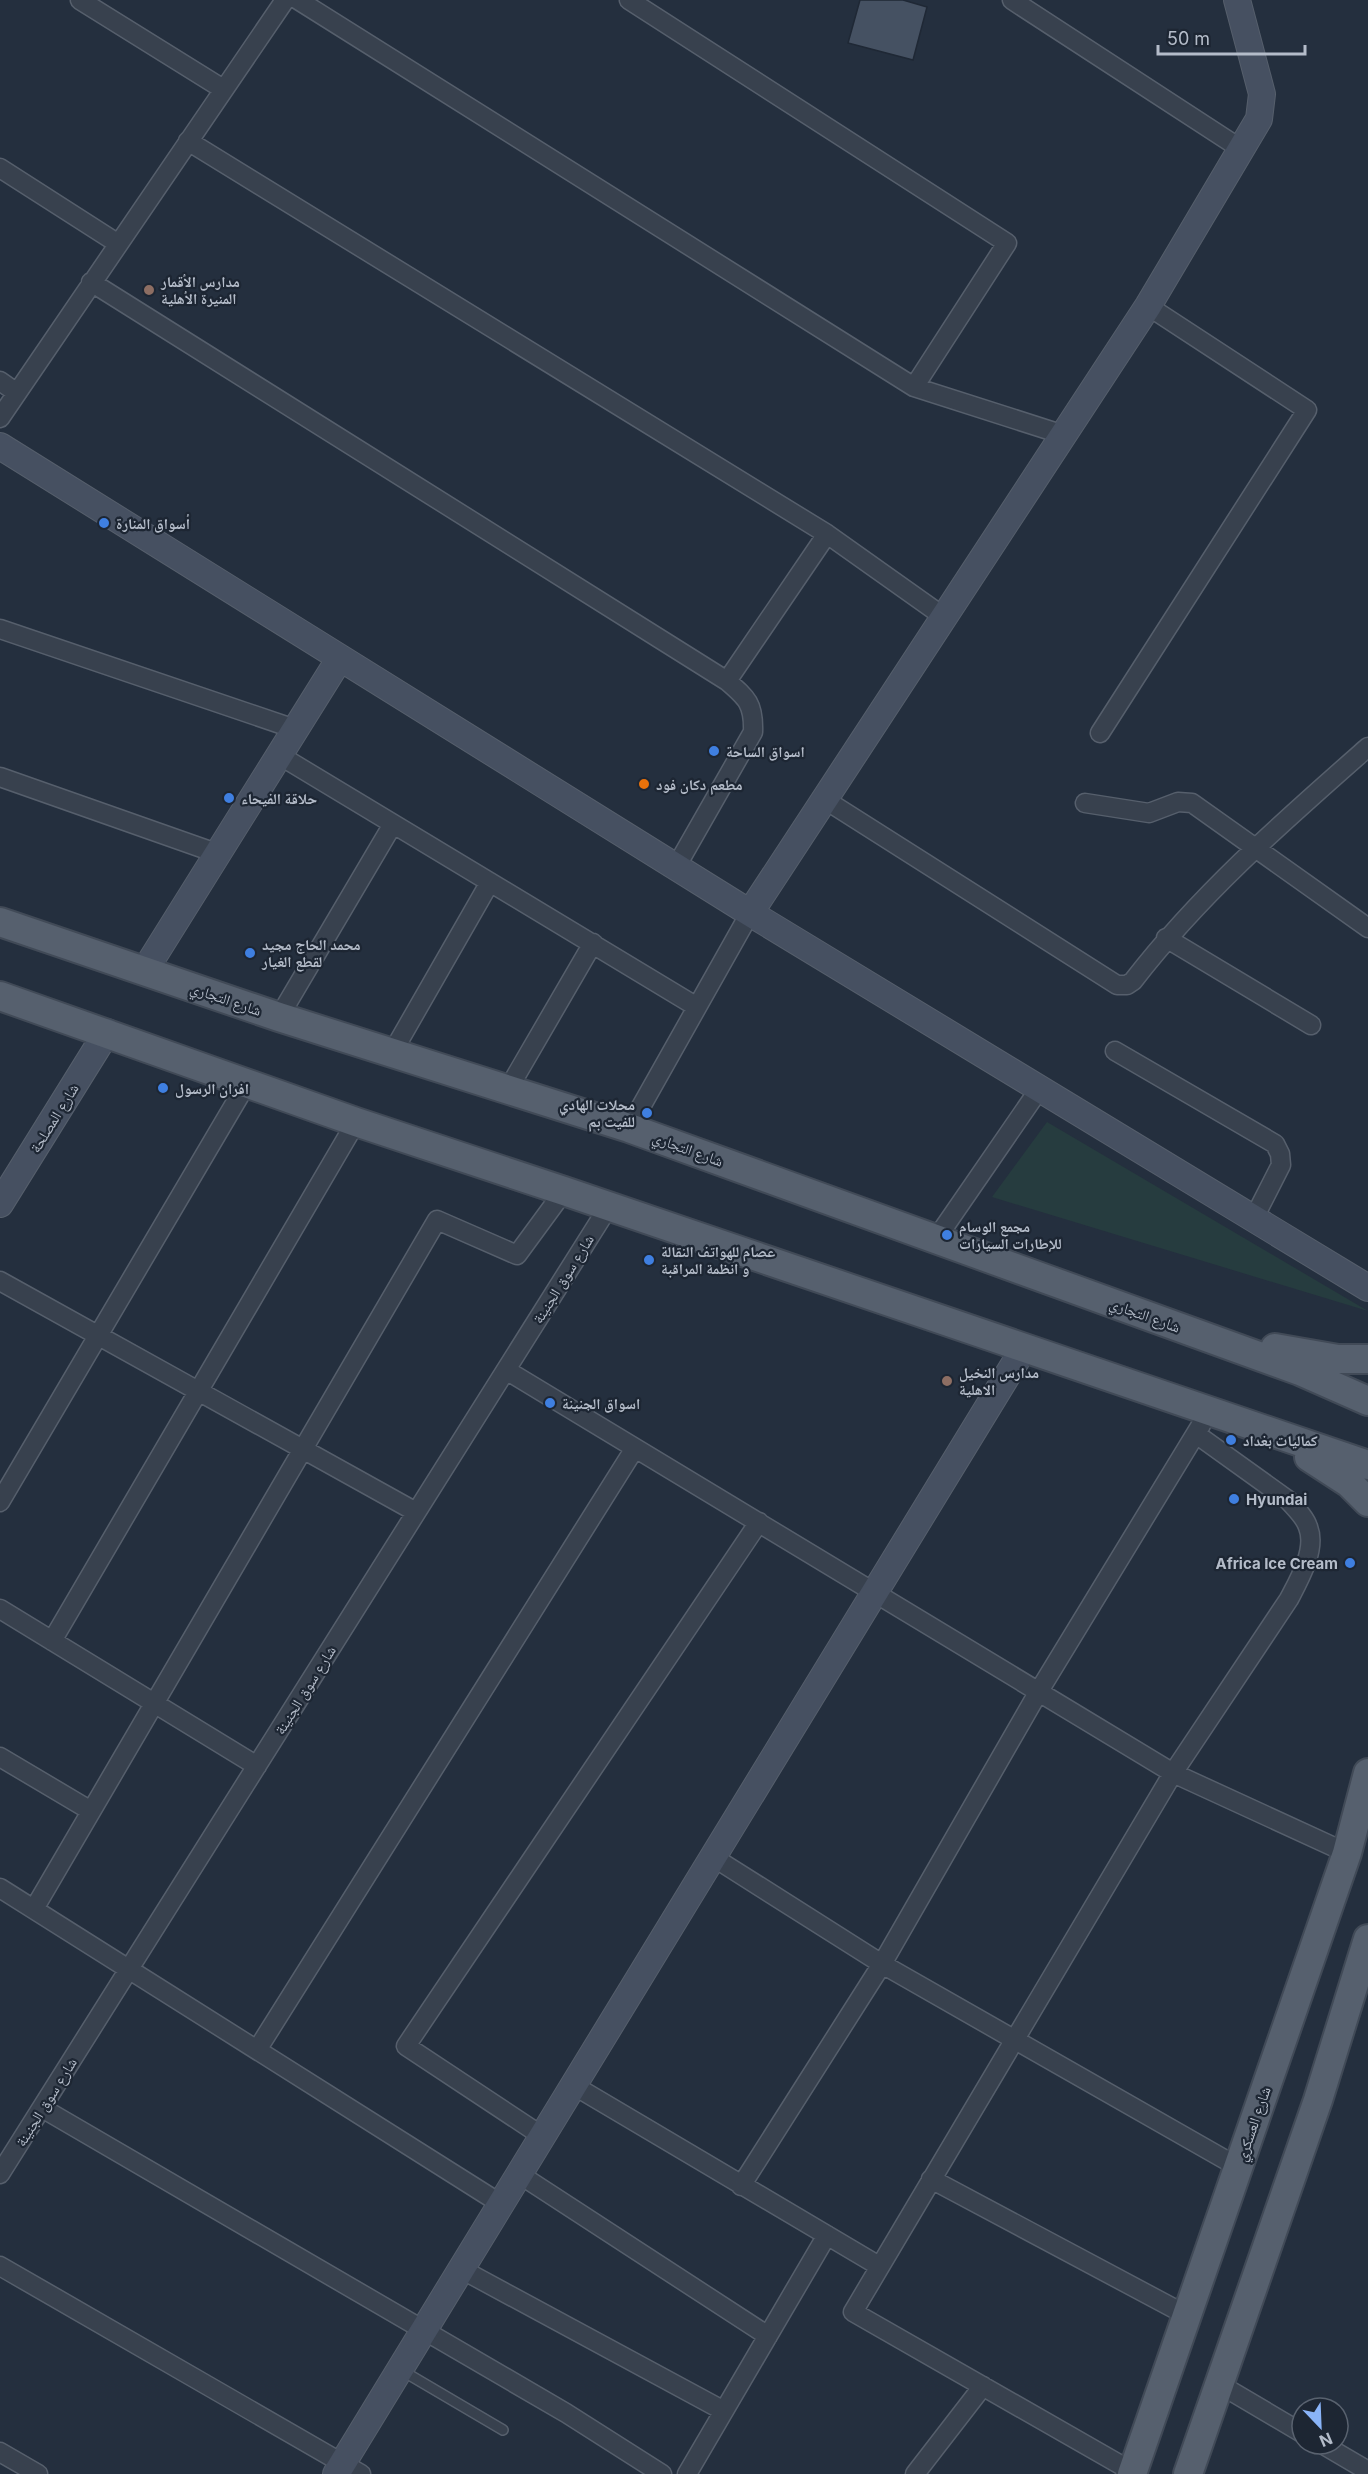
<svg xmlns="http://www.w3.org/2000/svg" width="1368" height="2474" viewBox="0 0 1368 2474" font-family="Inter,'Noto Naskh Arabic',sans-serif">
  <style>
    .green { fill: #263c3f }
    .building { fill: #455162; stroke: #1f2835; stroke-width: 1.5 }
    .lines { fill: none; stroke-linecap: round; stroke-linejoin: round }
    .lane-casing { stroke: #565f6c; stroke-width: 12 }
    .street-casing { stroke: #565f6c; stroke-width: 21 }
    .secondary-casing { stroke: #565f6c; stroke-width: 28 }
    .primary-casing { stroke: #414a57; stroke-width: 32 }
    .lane { stroke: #38414e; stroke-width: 9 }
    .street { stroke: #38414e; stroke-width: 18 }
    .secondary { stroke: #465061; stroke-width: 26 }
    .primary { stroke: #56606e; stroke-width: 28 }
    .education-dot { fill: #8d6e63; stroke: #1d2633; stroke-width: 2 }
    .shop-dot { fill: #3f7fe0; stroke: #1d2633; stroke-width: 2 }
    .food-dot { fill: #e8710a; stroke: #1d2633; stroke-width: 2 }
    .labels { text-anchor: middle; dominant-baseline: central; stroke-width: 4.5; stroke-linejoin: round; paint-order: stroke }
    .poi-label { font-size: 15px; font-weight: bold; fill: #b4bcc9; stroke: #1d2633; text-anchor: start }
    .street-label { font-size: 15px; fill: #b4bcc9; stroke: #1d2633 }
  </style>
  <rect width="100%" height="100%" fill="#242f3e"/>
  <path class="green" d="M1047 1122 1368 1311 992 1197Z"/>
  <path class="building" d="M860 0H903L927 7 913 60 848 43Z"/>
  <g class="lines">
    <defs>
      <path id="lane" d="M401 2370 503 2430"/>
      <path id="street" d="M80 0 223 89
        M298 0 914 387 1064 435
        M629 0 1007 243 914 387
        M1012 0 1241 149
        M188 141 827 534 944 617
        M0 168 117 243
        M91 282 727 681C747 698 754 704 753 732L676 867
        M0 381 17 393
        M0 418 285 0
        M0 629 295 729
        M727 681 827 534
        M1100 733 1307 410 1148 306
        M279 755 697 1007
        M0 777 216 853
        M824 799 1117 985H1127L1133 981C1201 893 1285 820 1368 747
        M1085 803 1149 813 1178 802 1192 803 1368 928
        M1166 938 1311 1025
        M279 1017 393 824
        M1115 1051 1275 1144 1280 1154 1281 1165 1254 1218
        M392 1053 490 882
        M507 1091 593 943
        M629 1128 750 913
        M936 1239 1040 1088
        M0 1281 416 1512
        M506 1370 1173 1773 1347 1853
        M0 1502 247 1083
        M0 1609 257 1766
        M52 1641 356 1122
        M0 1757 91 1811
        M713 1857 882 1964 1238 2167
        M0 1888 501 2204
        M34 1909 437 1220 517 1255 564 1191
        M257 2050 635 1448
        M573 2085 879 2266
        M42 2108 566 2413 662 2474
        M542 2136 406 2046 759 1522
        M0 2174 609 1206
        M519 2174 768 2336
        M931 2179 1188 2316
        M741 2186 882 1964 1039 1691 1201 1425
        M0 2266 361 2474
        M461 2269 724 2411
        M1219 2384 1302 2433
        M1322 2444 1368 2471
        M0 2452 38 2474
        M1133 2472 853 2312 1173 1773 1289 1599C1299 1580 1317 1549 1308 1527 1305 1517 1295 1508 1288 1500L1196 1434
        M687 2474 827 2235
        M915 2474 983 2386"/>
      <path id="secondary" d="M0 446 750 913 1368 1288
        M750 913 1148 306 1259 119 1262 94 1237 0
        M145 970 340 658
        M0 1204 107 1032
        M336 2474 1024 1348"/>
      <path id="primary" d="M0 922 279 1017 629 1128 1300 1371 1368 1401
        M0 996 356 1122 564 1191 1368 1465
        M1275 1348 1338 1359H1368
        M1309 1457 1349 1483 1368 1502
        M1132 2474 1347 1853 1368 1773
        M1188 2474 1318 2100 1368 1939"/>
    </defs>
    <use href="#lane" class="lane-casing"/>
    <use href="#street" class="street-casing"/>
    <use href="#secondary" class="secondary-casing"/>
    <use href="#primary" class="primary-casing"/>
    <use href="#lane" class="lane"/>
    <use href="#street" class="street"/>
    <use href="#secondary" class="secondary"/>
    <use href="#primary" class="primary"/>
  </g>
  <g class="education-dot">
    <circle cx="149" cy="290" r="6"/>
    <circle cx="947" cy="1381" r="6"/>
  </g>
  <g class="shop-dot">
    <circle cx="104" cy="523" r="6"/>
    <circle cx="714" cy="751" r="6"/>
    <circle cx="229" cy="798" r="6"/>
    <circle cx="250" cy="953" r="6"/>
    <circle cx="163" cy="1088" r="6"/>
    <circle cx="647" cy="1113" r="6"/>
    <circle cx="947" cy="1235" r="6"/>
    <circle cx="649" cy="1260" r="6"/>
    <circle cx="550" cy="1403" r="6"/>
    <circle cx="1231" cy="1440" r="6"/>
    <circle cx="1234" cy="1499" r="6"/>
    <circle cx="1350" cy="1563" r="6"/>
  </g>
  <circle class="food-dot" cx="644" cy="784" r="6"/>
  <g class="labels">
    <g class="poi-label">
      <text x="161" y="281">مدارس الأقمار<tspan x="161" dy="17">المنيرة الأهلية</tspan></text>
      <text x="116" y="523">أسواق المنارة</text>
      <text x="726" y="751">اسواق الساحة</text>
      <text x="656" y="784">مطعم دكان فود</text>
      <text x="241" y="798">حلاقة الفيحاء</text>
      <text x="262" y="944">محمد الحاج مجيد<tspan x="262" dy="17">لقطع الغيار</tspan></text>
      <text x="175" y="1088">افران الرسول</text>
      <text x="635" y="1104" text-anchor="end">محلات الهادي<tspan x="635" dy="17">للفيت بم</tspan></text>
      <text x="959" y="1226">مجمع الوسام<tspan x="959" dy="17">للإطارات السيارات</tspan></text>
      <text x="661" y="1251">عصام للهواتف النقالة<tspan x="661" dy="17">و انظمة المراقبة</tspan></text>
      <text x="959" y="1372">مدارس النخيل<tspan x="959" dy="17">الاهلية</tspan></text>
      <text x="562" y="1403">اسواق الجنينة</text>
      <text x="1243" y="1440">كماليات بغداد</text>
      <text x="1246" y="1499">Hyundai</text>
      <text x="1338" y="1563" text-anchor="end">Africa Ice Cream</text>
    </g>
    <g class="street-label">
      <text transform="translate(226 999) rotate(19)">شارع التجاري</text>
      <text transform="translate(54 1118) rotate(-58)">شارع المصلحة</text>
      <text transform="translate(688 1149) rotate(20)">شارع التجاري</text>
      <text transform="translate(563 1279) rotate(-58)">شارع سوق الجنينة</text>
      <text transform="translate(1145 1315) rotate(20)">شارع التجاري</text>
      <text transform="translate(305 1690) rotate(-58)">شارع سوق الجنينة</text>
      <text transform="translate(46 2102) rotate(-58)">شارع سوق الجنينة</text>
      <text transform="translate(1253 2124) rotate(-71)">شارع العسكري</text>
    </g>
  </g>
  <g transform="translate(1320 2426) rotate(157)"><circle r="28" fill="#1d2633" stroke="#59626f" stroke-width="1.5"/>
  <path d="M0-4.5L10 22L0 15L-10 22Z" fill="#8ab4f8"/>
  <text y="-9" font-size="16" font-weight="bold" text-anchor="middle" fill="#b4bcc9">N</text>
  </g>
  <path d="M1158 45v9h147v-9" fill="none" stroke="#b4bcc9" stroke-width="3"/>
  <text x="1167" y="45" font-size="18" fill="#b4bcc9" stroke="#1d2633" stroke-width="4.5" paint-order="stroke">50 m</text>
</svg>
